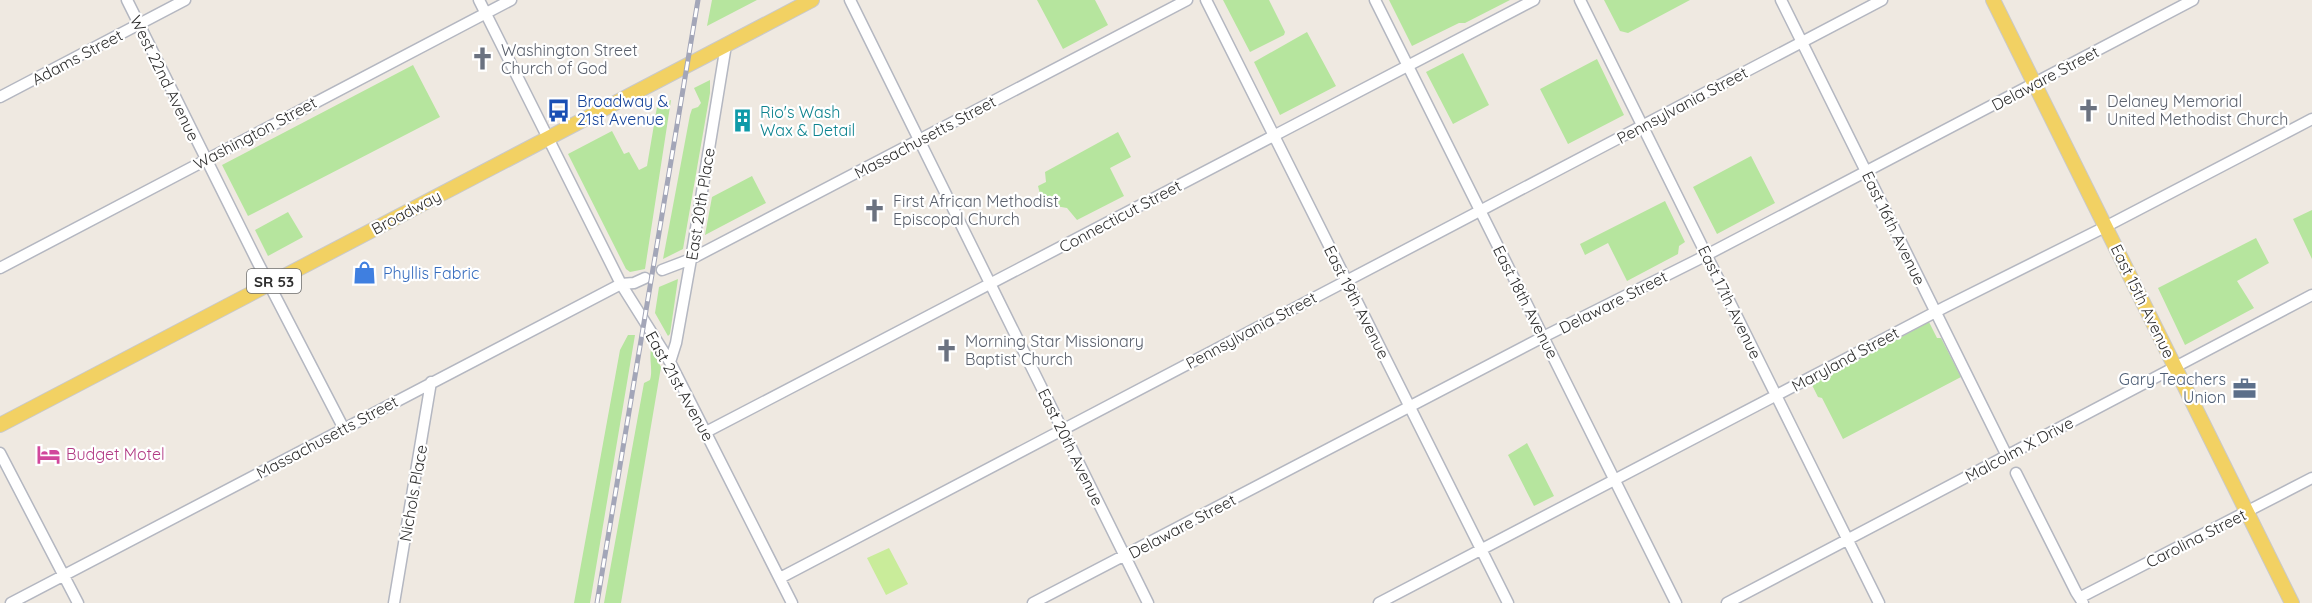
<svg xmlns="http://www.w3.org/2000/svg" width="2312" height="603" viewBox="0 0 2312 603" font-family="Quicksand,sans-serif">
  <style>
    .green { fill: #b6e59e }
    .pitch { fill: #c9ec9a }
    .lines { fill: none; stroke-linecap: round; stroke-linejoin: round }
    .minor-casing { stroke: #b4b7c1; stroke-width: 13 }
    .major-casing { stroke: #c9c9c9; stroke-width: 16 }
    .minor { stroke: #fff; stroke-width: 10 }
    .major { stroke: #f2d163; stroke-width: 14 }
    .rail-casing { stroke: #a3a6b8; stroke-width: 5 }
    .rail { stroke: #fff; stroke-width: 3; stroke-dasharray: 9; stroke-linecap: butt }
    .labels { text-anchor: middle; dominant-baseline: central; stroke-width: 4.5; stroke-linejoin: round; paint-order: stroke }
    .shield { fill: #fff; stroke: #6d6d6d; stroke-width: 1.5 }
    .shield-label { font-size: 15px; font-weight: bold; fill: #2e2e2e }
    .worship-label { font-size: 16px; fill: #5b616d; stroke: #fff; text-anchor: start }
    .street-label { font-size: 16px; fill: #2e2e2e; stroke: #fff }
    .transit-label { font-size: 16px; fill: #164399; stroke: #fff; text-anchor: start }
    .culture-label { font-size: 16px; fill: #0d838f; stroke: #fff; text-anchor: start }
    .shop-label { font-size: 16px; fill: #366cbe; stroke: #fff; text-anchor: start }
    .service-label { font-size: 16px; fill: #4e5e75; stroke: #fff; text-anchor: end }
    .hotel-label { font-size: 16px; fill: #b23c85; stroke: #fff; text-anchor: start }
  </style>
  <rect width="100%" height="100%" fill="#efe9e1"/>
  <path class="green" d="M712 0H757L707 26Z
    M1037 0H1095L1108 25 1063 49Z
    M1223 0H1269L1285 32 1284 35 1250 52Z
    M1389 0H1510L1465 23H1459L1412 46Z
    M1604 0H1690L1628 33 1620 31Z
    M1307 32 1336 86 1280 115 1254 62Z
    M1463 53 1489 105 1453 124 1426 72Z
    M1597 59 1624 115 1568 144 1540 89Z
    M413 65 440 117 248 216 222 165Z
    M710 80V93L683 249 663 259 690 115 692 109 698 107 701 103 694 88Z
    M671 100 645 269 630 272 626 269 568 154 612 131 624 154 629 152 639 170 647 166 657 107Z
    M1118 132 1131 157 1110 168 1124 196 1077 220 1067 208 1050 205 1041 198 1038 186 1046 182 1045 172Z
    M1751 156 1775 203 1717 234 1693 187Z
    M752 176 766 203 705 235 712 197Z
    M1665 201 1685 242 1679 246 1678 254 1627 281 1608 243 1585 255 1580 244Z
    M2312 210V259L2293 219Z
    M288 212 303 237 268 256 255 230Z
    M2256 238 2269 263 2237 281 2254 308 2185 345 2158 288Z
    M678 279 670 334 668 336 655 313 659 287Z
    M1929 322 1937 338H1941L1961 377 1843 439 1822 398 1818 397 1812 385Z
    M628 335H635L590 603H574L620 350Z
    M651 349 661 367 621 603H604L644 383 650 380C653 370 649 359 651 349Z
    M1527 443 1554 496 1534 506 1508 455Z"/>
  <path class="pitch" d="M889 548 908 584 886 595 867 558Z"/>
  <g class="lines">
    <defs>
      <path id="minor" d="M127 0 257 261 344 429
        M479 0 621 284 670 362 792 603
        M850 0 1148 603
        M1206 0 1508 603
        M1375 0 1676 603
        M1580 0 1879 603
        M1781 0 2007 456
        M0 97 185 0
        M0 268 511 0
        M662 270 691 259 1187 0
        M670 362 676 343 691 259 726 45
        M706 432 1534 0
        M0 453 78 603
        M2016 473 2076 592 2083 603
        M780 578 1882 0
        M2081 597 2312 478
        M11 603 621 284 634 283 645 278
        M394 603 431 382
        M1033 603 1543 337 1697 260 2193 0
        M1379 603 1945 307 2105 227 2312 119
        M1727 603 2312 295"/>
      <path id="major" d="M1993 0 2292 603
        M0 425 812 0"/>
    </defs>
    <use href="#minor" class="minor-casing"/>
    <use href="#major" class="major-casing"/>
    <use href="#minor" class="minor"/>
    <use href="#major" class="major"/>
    <defs>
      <path id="rail" d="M597 603 698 0"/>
    </defs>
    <use href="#rail" class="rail-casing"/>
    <use href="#rail" class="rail"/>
  </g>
  <defs>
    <symbol id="church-bare" viewBox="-9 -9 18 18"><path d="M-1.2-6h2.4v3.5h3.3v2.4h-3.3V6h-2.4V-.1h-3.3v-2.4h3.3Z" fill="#6b7280" stroke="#fff" stroke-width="2.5" paint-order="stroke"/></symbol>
    <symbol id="bus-bare" viewBox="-9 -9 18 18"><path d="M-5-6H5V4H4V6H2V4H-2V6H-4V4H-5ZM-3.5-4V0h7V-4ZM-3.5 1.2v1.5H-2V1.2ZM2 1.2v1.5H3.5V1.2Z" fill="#1a4fb4" stroke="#fff" stroke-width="2.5" paint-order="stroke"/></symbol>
    <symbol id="building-bare" viewBox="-9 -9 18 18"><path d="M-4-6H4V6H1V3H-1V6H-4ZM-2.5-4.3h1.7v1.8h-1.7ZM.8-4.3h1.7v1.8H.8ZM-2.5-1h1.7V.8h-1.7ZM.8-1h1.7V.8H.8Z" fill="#0f9aa8" stroke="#fff" stroke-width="2.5" paint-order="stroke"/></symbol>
    <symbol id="shop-bare" viewBox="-9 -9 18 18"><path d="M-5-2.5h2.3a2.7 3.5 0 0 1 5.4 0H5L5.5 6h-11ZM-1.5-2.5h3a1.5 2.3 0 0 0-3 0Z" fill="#3f7fe0" stroke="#fff" stroke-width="2.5" paint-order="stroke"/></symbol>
    <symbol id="office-bare" viewBox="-9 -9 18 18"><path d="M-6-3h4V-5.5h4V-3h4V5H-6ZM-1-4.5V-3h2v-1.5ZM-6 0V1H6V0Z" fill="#5c6f8a" stroke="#fff" stroke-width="2.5" paint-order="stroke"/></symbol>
    <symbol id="hotel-bare" viewBox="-9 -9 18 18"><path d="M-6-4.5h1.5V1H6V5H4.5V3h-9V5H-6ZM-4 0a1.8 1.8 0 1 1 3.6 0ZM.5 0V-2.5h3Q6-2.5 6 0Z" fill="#d1479c" stroke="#fff" stroke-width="2.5" paint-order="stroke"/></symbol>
  </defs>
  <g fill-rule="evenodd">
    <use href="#church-bare" x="466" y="42" width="33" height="33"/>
    <use href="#bus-bare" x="542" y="94" width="33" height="33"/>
    <use href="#church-bare" x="2072" y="94" width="33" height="33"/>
    <use href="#building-bare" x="726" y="104" width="33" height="33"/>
    <use href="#church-bare" x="858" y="194" width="33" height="33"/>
    <use href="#shop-bare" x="348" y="256" width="33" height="33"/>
    <use href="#church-bare" x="930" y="334" width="33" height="33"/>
    <use href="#office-bare" x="2228" y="372" width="33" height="33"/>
    <use href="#hotel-bare" x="32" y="438" width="33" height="33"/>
  </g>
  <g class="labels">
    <rect class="shield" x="247" y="269" width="54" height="24" rx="4.5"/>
    <g class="shield-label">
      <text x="274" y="281">SR 53</text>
    </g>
    <g class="worship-label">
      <text x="501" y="50">Washington Street<tspan x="501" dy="18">Church of God</tspan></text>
      <text x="2107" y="101">Delaney Memorial<tspan x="2107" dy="18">United Methodist Church</tspan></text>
      <text x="893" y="201">First African Methodist<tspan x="893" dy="18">Episcopal Church</tspan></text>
      <text x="965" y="341">Morning Star Missionary<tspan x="965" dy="18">Baptist Church</tspan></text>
    </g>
    <g class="street-label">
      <text transform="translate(77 57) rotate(-28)">Adams Street</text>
      <text transform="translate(165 78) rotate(64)">West 22nd Avenue</text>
      <text transform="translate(2045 78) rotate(-28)">Delaware Street</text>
      <text transform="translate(1682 105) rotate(-28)">Pennsylvania Street</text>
      <text transform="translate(255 133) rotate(-28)">Washington Street</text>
      <text transform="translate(925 137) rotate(-28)">Massachusetts Street</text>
      <text transform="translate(700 204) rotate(-81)">East 20th Place</text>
      <text transform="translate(406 212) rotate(-28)">Broadway</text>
      <text transform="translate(1120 216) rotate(-28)">Connecticut Street</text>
      <text transform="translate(1894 228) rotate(64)">East 16th Avenue</text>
      <text transform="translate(2143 301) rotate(64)">East 15th Avenue</text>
      <text transform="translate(1357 302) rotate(63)">East 19th Avenue</text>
      <text transform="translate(1526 302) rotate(63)">East 18th Avenue</text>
      <text transform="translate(1613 302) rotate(-27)">Delaware Street</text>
      <text transform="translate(1730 302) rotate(64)">East 17th Avenue</text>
      <text transform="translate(1251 330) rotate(-28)">Pennsylvania Street</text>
      <text transform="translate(1845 359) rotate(-28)">Maryland Street</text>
      <text transform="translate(680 386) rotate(61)">East 21st Avenue</text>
      <text transform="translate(327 437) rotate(-28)">Massachusetts Street</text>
      <text transform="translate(1071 447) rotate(64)">East 20th Avenue</text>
      <text transform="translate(2019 449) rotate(-28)">Malcolm X Drive</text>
      <text transform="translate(413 493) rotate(-80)">Nichols Place</text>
      <text transform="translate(1182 526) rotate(-28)">Delaware Street</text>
      <text transform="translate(2196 538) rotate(-27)">Carolina Street</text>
    </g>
    <g class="transit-label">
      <text x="577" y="101">Broadway &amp;<tspan x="577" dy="18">21st Avenue</tspan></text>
    </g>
    <g class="culture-label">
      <text x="760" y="112">Rio's Wash<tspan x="760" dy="18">Wax &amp; Detail</tspan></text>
    </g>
    <g class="shop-label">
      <text x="383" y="273">Phyllis Fabric</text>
    </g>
    <g class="service-label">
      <text x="2226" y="379">Gary Teachers<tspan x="2226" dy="18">Union</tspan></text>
    </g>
    <g class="hotel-label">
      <text x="66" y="454">Budget Motel</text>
    </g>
  </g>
</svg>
